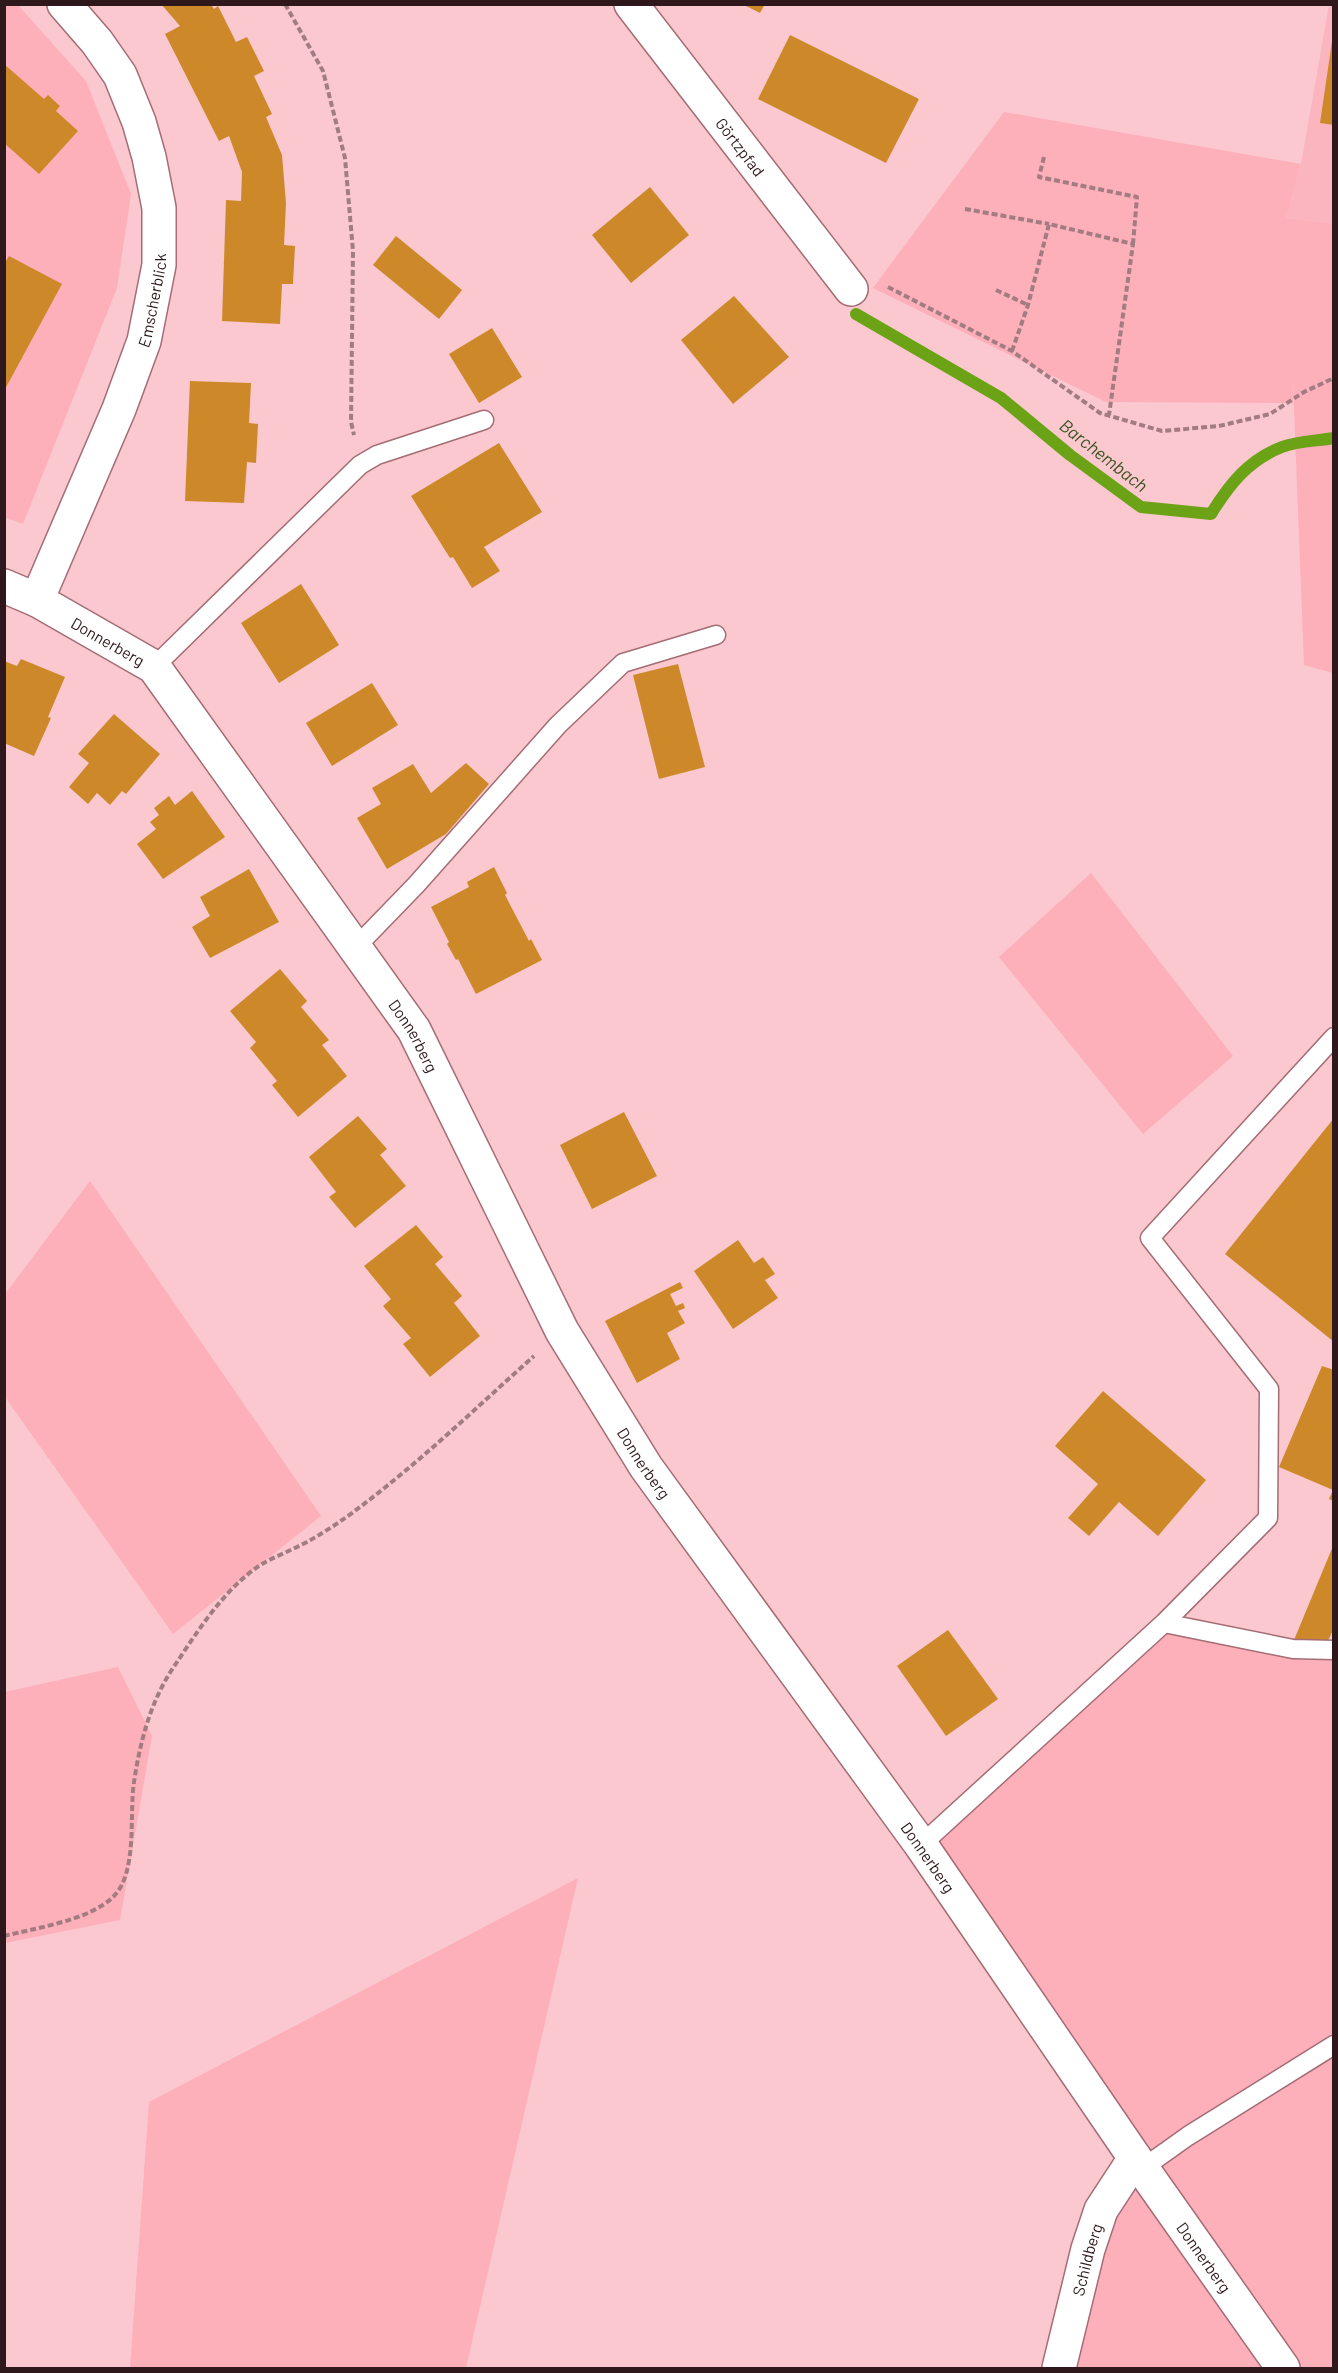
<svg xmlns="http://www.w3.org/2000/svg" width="1338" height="2373" viewBox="0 0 1338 2373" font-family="Barlow,sans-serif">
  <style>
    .built { fill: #fbb5bf }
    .green { fill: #fdafba }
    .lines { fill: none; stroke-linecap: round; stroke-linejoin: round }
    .stream { stroke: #6ca216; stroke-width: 12 }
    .building { fill: #cd8929 }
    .lane-casing { stroke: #a46c74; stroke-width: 21 }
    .street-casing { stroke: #a46c74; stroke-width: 36 }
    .path { stroke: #a27c81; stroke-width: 4; stroke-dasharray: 6 3; stroke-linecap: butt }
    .lane { stroke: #fff; stroke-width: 18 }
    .street { stroke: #fff; stroke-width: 33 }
    .labels { text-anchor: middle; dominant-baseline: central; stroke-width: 6; stroke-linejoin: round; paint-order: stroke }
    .street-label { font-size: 16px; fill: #2e181b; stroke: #fac8ce }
    .water-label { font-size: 18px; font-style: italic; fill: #3c5321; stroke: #fac8ce }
  </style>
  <rect width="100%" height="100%" fill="#fac8ce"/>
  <path class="built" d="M1329 5H1333V224L1286 218 1301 164Z"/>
  <path class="green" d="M4 5H18L86 81 131 194 117 288 23 524 4 517Z
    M1004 112 1301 164 1286 218 1333 224V673L1304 665 1293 382V403L1106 402 873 288Z
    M1091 873 1233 1056 1143 1134 999 957Z
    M90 1181 321 1516 173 1634 5 1397V1294Z
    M1169 1632 1333 1653V2368H1291L927 1844Z
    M118 1667 152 1736 120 1920 5 1943V1692Z
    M578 1878 466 2368H130L149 2102Z
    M1133 2168 1277 2368H1065L1100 2216Z"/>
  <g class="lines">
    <path class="stream" d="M856 314 1001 398 1070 455 1141 507 1211 514C1229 485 1248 460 1282 447 1297 441 1317 441 1334 438"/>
  </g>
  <path class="building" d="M161 4H211L214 9 218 6 236 42 247 37 264 71 254 76 272 114 266 117 282 155 286 203 284 245 295 246 293 284H282L280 324 222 321 226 200 241 201 242 172 229 136 219 141 165 34 180 26Z
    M742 4H765L760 13Z
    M790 35 919 99 886 163 758 99Z
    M1332 41H1334V125L1320 123Z
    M4 64 44 99 48 95 60 106 56 111 78 131 39 174 4 143Z
    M650 187 689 235 631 283 592 235Z
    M396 236 462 290 439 319 373 265Z
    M9 256 62 284 4 391V264Z
    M734 296 789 357 733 404 681 340Z
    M492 328 522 377 479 403 449 354Z
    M190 381 251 383 249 423 258 424 256 463 247 462 244 503 185 501Z
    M499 443 542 512 484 547 500 571 472 588 453 557 450 558 411 496Z
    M301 584 339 645 279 683 241 623Z
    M21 659 65 677 48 717 51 718 34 756 4 743V661L17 666Z
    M678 664 705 767 659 779 633 675Z
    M372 683 398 725 332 766 306 723Z
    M114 714 160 754 126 794 122 791 110 805 97 793 88 804 69 787 89 763 78 754Z
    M466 763 489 784 446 834 387 869 357 818 381 804 372 788 413 764 431 793Z
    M192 791 225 837 163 879 137 844 156 829 150 822 159 815 154 808 169 796 175 805Z
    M494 867 507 893 505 895 529 941 531 939 542 960 476 994 458 959 456 960 447 944 449 942 431 907 469 887 467 882Z
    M249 869 279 922 210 958 192 927 210 916 200 897Z
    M280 969 307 1001 301 1007 329 1040 322 1045 347 1076 298 1117 272 1085 277 1081 250 1048 256 1042 230 1011Z
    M624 1112 657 1176 592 1209 560 1145Z
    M358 1116 387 1149 380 1155 406 1186 355 1228 329 1197 336 1192 309 1157Z
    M1334 1118V1342L1225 1254Z
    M416 1225 443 1257 435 1264 462 1296 454 1303 480 1336 430 1377 403 1344 411 1338 383 1306 391 1299 364 1266Z
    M738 1240 754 1263 763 1257 775 1274 765 1280 778 1298 733 1329 694 1271Z
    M680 1282 683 1288 670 1294 676 1306 683 1303 685 1308 678 1311 685 1323 667 1333 680 1359 637 1383 605 1321Z
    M1322 1366 1334 1370V1501L1329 1499 1333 1490 1279 1467Z
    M1103 1391 1206 1480 1158 1536 1119 1502 1089 1536 1068 1518 1098 1484 1055 1446Z
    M1333 1546 1334 1628 1327 1643 1294 1640Z
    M948 1630 998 1699 946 1736 897 1666Z"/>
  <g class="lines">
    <defs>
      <path id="lane" d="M154 667 360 465 377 455 484 420
        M355 948 416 885 558 725 623 663 716 635
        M1164 1623 1293 1649 1334 1650
        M921 1845 1164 1623 1268 1518 1269 1389 1150 1238 1334 1037
        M1143 2168 1188 2136 1334 2045"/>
      <g id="street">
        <path id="s1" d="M631 4 851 289"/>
        <path id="s2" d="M4 586 37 600 154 667 414 1030 562 1331 646 1467 921 1845 1135 2158 1283 2368"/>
        <path id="s3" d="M37 600 119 409 144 341 159 265V208L149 157 139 122 120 75 97 42 64 4"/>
        <path id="s4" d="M1059 2368 1088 2249 1101 2210 1135 2158"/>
      </g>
    </defs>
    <use href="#lane" class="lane-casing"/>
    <use href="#street" class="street-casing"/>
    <path class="path" d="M285 4 323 71 345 158 353 251 351 422 354 435
      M1044 157 1039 177 1137 197 1133 244
      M965 209 1049 224
      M888 287 1012 351 1100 413 1162 431 1219 426 1270 414 1304 392 1334 378
      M996 290 1028 305
      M1012 351 1028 305 1049 224 1133 244 1109 415
      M4 1936C36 1928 91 1920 114 1896 138 1871 129 1814 134 1782 140 1742 150 1704 171 1671 196 1634 223 1589 262 1564 276 1556 292 1550 307 1542 325 1532 343 1520 360 1507 421 1461 477 1407 534 1356"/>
    <use href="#lane" class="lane"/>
    <use href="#street" class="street"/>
  </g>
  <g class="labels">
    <g class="street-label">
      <text stroke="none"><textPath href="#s1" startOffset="180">Görtzpfad</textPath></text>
      <text stroke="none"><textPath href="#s3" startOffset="322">Emscherblick</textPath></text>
      <text stroke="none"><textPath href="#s2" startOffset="118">Donnerberg</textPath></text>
      <text stroke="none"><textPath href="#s2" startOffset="622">Donnerberg</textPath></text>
      <text stroke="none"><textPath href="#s2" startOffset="1108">Donnerberg</textPath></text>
      <text stroke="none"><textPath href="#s2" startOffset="1594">Donnerberg</textPath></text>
      <text stroke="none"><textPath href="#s2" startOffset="2080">Donnerberg</textPath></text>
      <text stroke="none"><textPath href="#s4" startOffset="112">Schildberg</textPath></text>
    </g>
    <g class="water-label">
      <text transform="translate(1104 455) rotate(38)">Barchembach</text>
    </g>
  </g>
  <rect width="1338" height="2373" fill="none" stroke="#2e181b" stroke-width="12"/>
</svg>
